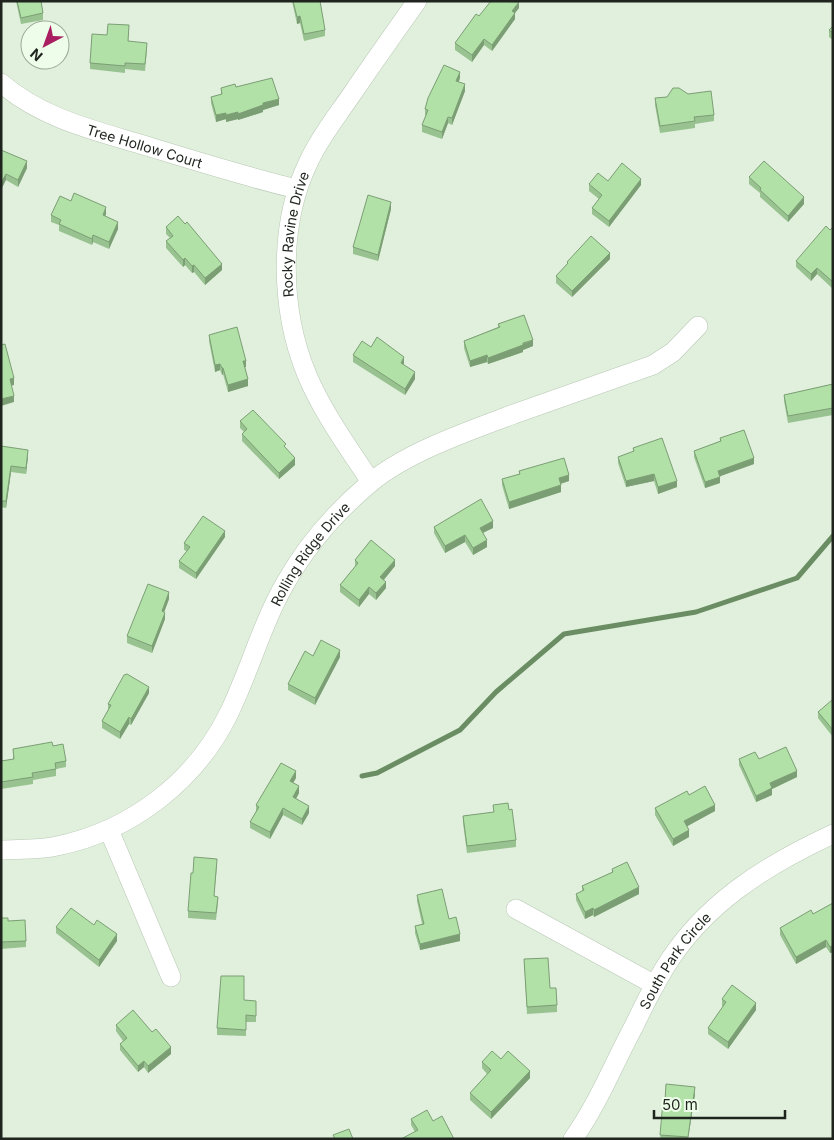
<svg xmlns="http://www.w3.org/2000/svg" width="834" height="1140" viewBox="0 0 834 1140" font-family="Inter,sans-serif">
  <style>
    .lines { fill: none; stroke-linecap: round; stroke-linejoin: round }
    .stream { stroke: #6b8d63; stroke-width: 5 }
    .street-casing { stroke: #b8c8b5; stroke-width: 20 }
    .street { stroke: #fff; stroke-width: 19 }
    .wall { fill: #98c290 }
    .shaded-wall { fill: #7c9e75 }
    .building { fill: #b1e1a7; stroke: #7c9e75 }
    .labels { text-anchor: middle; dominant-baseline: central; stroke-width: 4; stroke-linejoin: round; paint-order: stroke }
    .street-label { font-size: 14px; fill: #1f251e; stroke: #edfde9 }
  </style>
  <rect width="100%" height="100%" fill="#e0f0dc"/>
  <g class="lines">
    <path class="stream" d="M362 776 377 773 460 730 496 692 564 634 696 612 797 578 833 536"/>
    <defs>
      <g id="street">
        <path id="s1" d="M1 83C44 120 98 131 150 147 199 162 247 177 297 189"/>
        <path id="s2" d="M371 482C348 447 323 413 307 375 280 310 278 224 309 161 320 137 337 116 352 94 373 63 395 32 417 1"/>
        <path d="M109 830 171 977"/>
        <path id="s3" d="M1 850C20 849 39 850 57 846 131 831 196 781 229 713 250 670 262 623 286 582 307 545 338 510 370 483 407 452 469 431 514 414 560 398 607 381 653 365L673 352 698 326"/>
        <path d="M516 909 655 985"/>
        <path id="s4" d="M573 1139C598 1104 614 1063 634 1026 643 1007 653 987 664 969 703 904 766 865 833 834"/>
      </g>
    </defs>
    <use href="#street" class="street-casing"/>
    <use href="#street" class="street"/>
  </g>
  <path class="wall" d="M16 1H43L41 2 43 13V20L21 24Z
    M292 1H320L325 30V36L304 41 300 23 297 24Z
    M519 8 515 13V19L492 51 484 45 472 62 455 50V43L479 16Z
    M833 26V40L829 37V30Z
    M129 32 128 41 147 50 145 71 125 69V73L90 69V63L107 35Z
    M460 78 459 82 465 91 452 125 448 123 442 139 422 132V125L426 116 425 115V109Z
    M236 87 279 105 263 110V112L238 120V119L226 122V119L216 122 211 103V97L221 94V88Z
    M667 97 714 115V121L695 124V128L660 133 655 105V98Z
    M1 150 27 168 18 187 6 180Z
    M749 177 804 204 788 222 760 197V193L749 184Z
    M608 181 641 185 609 227 592 214V208L599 199 589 191V184Z
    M391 209 378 261 353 254V247Z
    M106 214 105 216 118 229 109 249 93 242 92 245 59 231V225L51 222V215Z
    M166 227 222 270 205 285 194 272 192 273 185 265 183 267 166 248V241L170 238 166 234Z
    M833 227V289L817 274 811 281 796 267V261Z
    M610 259 572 297 556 283V276L567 265V262Z
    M498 324 533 346 523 350V352L488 364 487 362 470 367 464 348V341L498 327Z
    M209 335 246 367H245L248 386 228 392 223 374 222 375 220 370 215 372 209 341Z
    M371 347 404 363V365L415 379 405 395 353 362V355Z
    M833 384V415L788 423 784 401V395Z
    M240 421 286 448 295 465 279 479 242 441V434L244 432 240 428Z
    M720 438 754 464 720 476V483L705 488 694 457V451L720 441Z
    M1 446 28 456 26 474 11 472 6 508 1 507Z
    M633 448 677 487 658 494 654 481 626 487 618 463V457L633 452Z
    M519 471 569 481 561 484V492L509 509 502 485V479L519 474Z
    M434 527 493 528 483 533 487 547 473 555 465 542 445 553 434 533Z
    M225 537 196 579 179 568V561L187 551 184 550V543Z
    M355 560 395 566 384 580 386 588 376 600 369 594 359 607 340 592V585L355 567Z
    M169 599 164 612 165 619 152 653 127 643V636Z
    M340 657 315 705 288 690V684Z
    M149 693 131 725 129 724 120 739 102 728V721L108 710V704Z
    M833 701V737L818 718V712Z
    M53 746 66 761V767L56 769V776L33 780V784L1 789V761L13 759V749Z
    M739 759H759L797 777 772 789V795L756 802 739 765Z
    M296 778 293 783 299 793 296 799 309 813 302 825 283 815 270 839 250 828V822L256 811V805Z
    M689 795 715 811 687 826 689 837 673 846 655 815V808Z
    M493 805 516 840V847L467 853 463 823V816L494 812Z
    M217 866 214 897 218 903 216 920 188 918V911L193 873Z
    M612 869 639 894 594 917 593 915 585 919 576 900V894L582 891V886L612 872Z
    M417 895 449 919 460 941 420 950 415 933V926L422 924 417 901Z
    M833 903V952L830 953 826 947 796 964 780 935V928L813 914Z
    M1 918 8 921 26 941V947L1 949Z
    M94 925 117 941 99 967 56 933V927Z
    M524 959 550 988 557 1005V1012L527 1014Z
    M722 999 756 1010 728 1049 708 1034V1028L723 1007 722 1006Z
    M244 1000 256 1001V1022H246V1036L217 1035V1028Z
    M116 1025 171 1054 148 1073 144 1067 138 1072 120 1050V1044L123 1041 116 1031Z
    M501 1059 530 1078 491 1119 470 1100V1093L487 1074 482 1068V1062Z
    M695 1094 688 1139H660L665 1101Z
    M411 1119 433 1121 415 1132 411 1125Z"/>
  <path class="shaded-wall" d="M519 2V8L515 13V19L492 51V45L512 11Z
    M300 16V23L297 24V17Z
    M484 39V45L472 62V55Z
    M460 72V78L456 87V81Z
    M465 84V91L452 125V118Z
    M279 99V105L263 110V112L238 120V114L263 103Z
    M238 112V119L226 122V115Z
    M226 113V119L216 122V115Z
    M448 117V123L442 139V132Z
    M27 161V168L18 187V180Z
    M6 174V180L1 190V183Z
    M641 179V185L609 227V221Z
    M804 197V204L788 222V216Z
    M391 202V209L378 261V255Z
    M106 207V214L103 222V215Z
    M118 222V229L109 249V242Z
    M93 235V242L92 245V239Z
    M610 253V259L572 297V291Z
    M185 258V265L183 267V260Z
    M222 264V270L205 285V278Z
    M194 265V272L192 273V266Z
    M817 268V274L811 281V274Z
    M533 340V346L523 350V352L488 364V358Z
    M487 355V362L470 367V361Z
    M404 357V363L401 369V363Z
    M243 361H246V367L243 368Z
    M220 364V370L215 372V365Z
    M222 368H223V374L222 375Z
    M415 372V379L405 395V389Z
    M14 378V385L10 386V379Z
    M248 379V386L228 392V385Z
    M14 396V402L1 406V399Z
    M28 450V456L26 474V468Z
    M295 458V465L279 479V473Z
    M754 458V464L718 477V471Z
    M11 466V472L6 508V501Z
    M654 474V481L626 487V481Z
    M569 475V481L559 484V478Z
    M720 477V483L705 488V482Z
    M677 481V487L658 494V487Z
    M561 485V492L509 509V502Z
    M493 521V528L480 534V528Z
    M225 531V537L196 579V573Z
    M465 535V542L445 553V546Z
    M487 540V547L473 555V548Z
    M395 560V566L380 584V577Z
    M386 582V588L376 600V593Z
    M369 587V594L359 607V600Z
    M169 592V599L162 618V611Z
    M165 613V619L152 653V646Z
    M340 650V657L315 705V698Z
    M149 687V693L131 725V719Z
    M129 717V724L120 739V732Z
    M296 771V778L290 788V781Z
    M797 771V777L772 789V795L756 802V796L770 783Z
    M299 786V793L293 804V797Z
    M715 805V811L684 828V821Z
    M309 806V813L302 825V819Z
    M283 808V815L270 839V832Z
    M689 830V837L673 846V839Z
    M639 887V894L594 917V910Z
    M593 908V915L585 919V912Z
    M117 934V941L99 967V960Z
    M460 934V941L420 950V944Z
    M826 940V947L796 964V957Z
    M833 945V952L830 953V947Z
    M756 1003V1010L728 1049V1042Z
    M171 1047V1054L148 1073V1066Z
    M144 1061V1067L138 1072V1066Z
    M530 1071V1078L491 1119V1112Z
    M695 1087V1094L688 1139Z"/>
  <path class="building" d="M17 1H41L43 13 21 18Z
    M293 1H320L325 30 304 34 300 16 297 17Z
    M491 1 519 2 512 11 515 13 492 45 484 39 472 55 455 43 476 14 479 16Z
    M108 24 129 25 128 41 147 43 145 64 125 63V66L90 63 92 34 107 35Z
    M833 26V33L829 30Z
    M444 65 460 72 456 81 465 84 452 118 448 117 442 132 422 125 428 110 425 109 428 98Z
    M272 78 279 99 263 103V105L238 114V112L226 115V113L216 115 211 97 222 94 221 88 235 84 236 87Z
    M673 88H679L688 94 711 91 714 115 694 117 695 121 660 126 655 98 667 97Z
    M1 150 27 161 18 180 6 174 1 183Z
    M764 161 804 197 788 216 760 190 761 188 749 177Z
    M622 163 641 179 609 221 592 208 602 195 589 184 598 173 608 181Z
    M74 193 106 207 103 215 118 222 109 242 93 235 92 239 59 224 61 220 51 215 60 196 71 201Z
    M368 195 391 202 378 255 353 247Z
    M178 216 185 224 187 222 222 264 205 278 194 265 192 266 185 258 183 260 166 241 173 236 166 227Z
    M826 226 830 230 833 227V282L817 268 811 274 796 261Z
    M591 236 610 253 572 291 556 276 568 263 567 262Z
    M524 315 533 340 523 343V345L488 358 487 355 470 361 464 341 500 327 498 324Z
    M237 327 246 361H243L248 379 228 385 223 368H222L220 364 215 365 209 335Z
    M377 337 404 357 401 363 415 372 405 389 353 355 362 341 371 347Z
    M5 344 14 378 10 379 14 396 1 399V345Z
    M833 384V408L788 416 784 395Z
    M253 410 286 444 284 446 295 458 279 473 242 434 247 429 240 421Z
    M744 430 754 458 718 471 720 477 705 482 694 451 721 441 720 438Z
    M662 438 677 481 658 487 654 474 626 481 618 457 634 451 633 448Z
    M1 446 28 450 26 468 11 466 6 501H1Z
    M564 458 569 475 559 478 561 485 509 502 502 479 520 474 519 471Z
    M481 499 493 521 480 528 487 540 473 548 465 535 445 546 434 527Z
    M203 516 225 531 196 573 179 561 190 547 184 543Z
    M371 540 395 560 380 577 386 582 376 593 369 587 359 600 340 585 358 563 355 560Z
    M148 584 169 592 162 611 165 613 152 646 127 636Z
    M321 640 340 650 315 698 288 684 305 651 313 656Z
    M127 674 149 687 131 719 129 717 120 732 102 721 111 705 108 704 124 675Z
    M832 700 833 701V730L818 712Z
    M52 742 53 746 63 744 66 761 55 763 56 769 32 773 33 777 1 782V761L14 759 13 749Z
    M786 747 797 771 770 783 772 788 756 796 739 759 755 752 759 759Z
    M281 763 296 771 290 781 299 786 293 797 309 806 302 819 283 808 270 832 250 822 259 807 256 805Z
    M705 786 715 805 684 821 689 830 673 839 655 808 687 791 689 795Z
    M508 803 509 810 512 809 516 840 467 846 463 816 494 812 493 805Z
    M194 857 217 859 214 896 218 897 216 913 188 911 191 873H193Z
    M627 862 639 887 594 910 593 908 585 912 576 894 584 890 582 886 613 872 612 869Z
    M442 889 449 919 456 917 460 934 420 944 415 926 424 924 417 895Z
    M833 903V945L830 947 826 940 796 957 780 928 811 910 813 914Z
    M71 908 94 925 97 920 117 934 99 960 56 927Z
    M1 918H8V921L25 920 26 941 1 942Z
    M548 958 550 988H556L557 1005 527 1007 524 959Z
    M221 976H244V1000L256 1001V1016L246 1015V1030L217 1028Z
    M732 985 756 1003 728 1042 708 1028 726 1002 722 999Z
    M133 1010 152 1032 156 1029 171 1047 148 1066 144 1061 138 1066 120 1044 127 1038 116 1025Z
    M492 1051 501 1059 508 1051 530 1071 491 1112 470 1093 491 1070 482 1062Z
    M666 1084 695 1087 688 1137 660 1135 663 1101H665Z
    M427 1110 433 1121 442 1116 454 1139H401L418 1130 411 1119Z
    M349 1129 353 1139H335L333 1135Z"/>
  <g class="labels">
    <g class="street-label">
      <text stroke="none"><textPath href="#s1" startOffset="158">Tree Hollow Court</textPath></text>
      <text stroke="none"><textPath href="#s2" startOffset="269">Rocky Ravine Drive</textPath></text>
      <text stroke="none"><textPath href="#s3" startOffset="461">Rolling Ridge Drive</textPath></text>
      <text stroke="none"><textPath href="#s4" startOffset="206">South Park Circle</textPath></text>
    </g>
  </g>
  <rect width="834" height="1140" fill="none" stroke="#1f251e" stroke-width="5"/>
  <g transform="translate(45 45) rotate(221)"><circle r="24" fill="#edfde9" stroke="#9ba798"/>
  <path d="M0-4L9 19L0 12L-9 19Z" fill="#a91e61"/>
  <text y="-8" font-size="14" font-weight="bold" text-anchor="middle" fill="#1f251e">N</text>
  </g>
  <path d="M654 1110v8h131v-8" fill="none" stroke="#1f251e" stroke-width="2.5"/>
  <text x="662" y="1110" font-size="15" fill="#1f251e" stroke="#edfde9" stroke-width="4" paint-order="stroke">50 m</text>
</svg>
